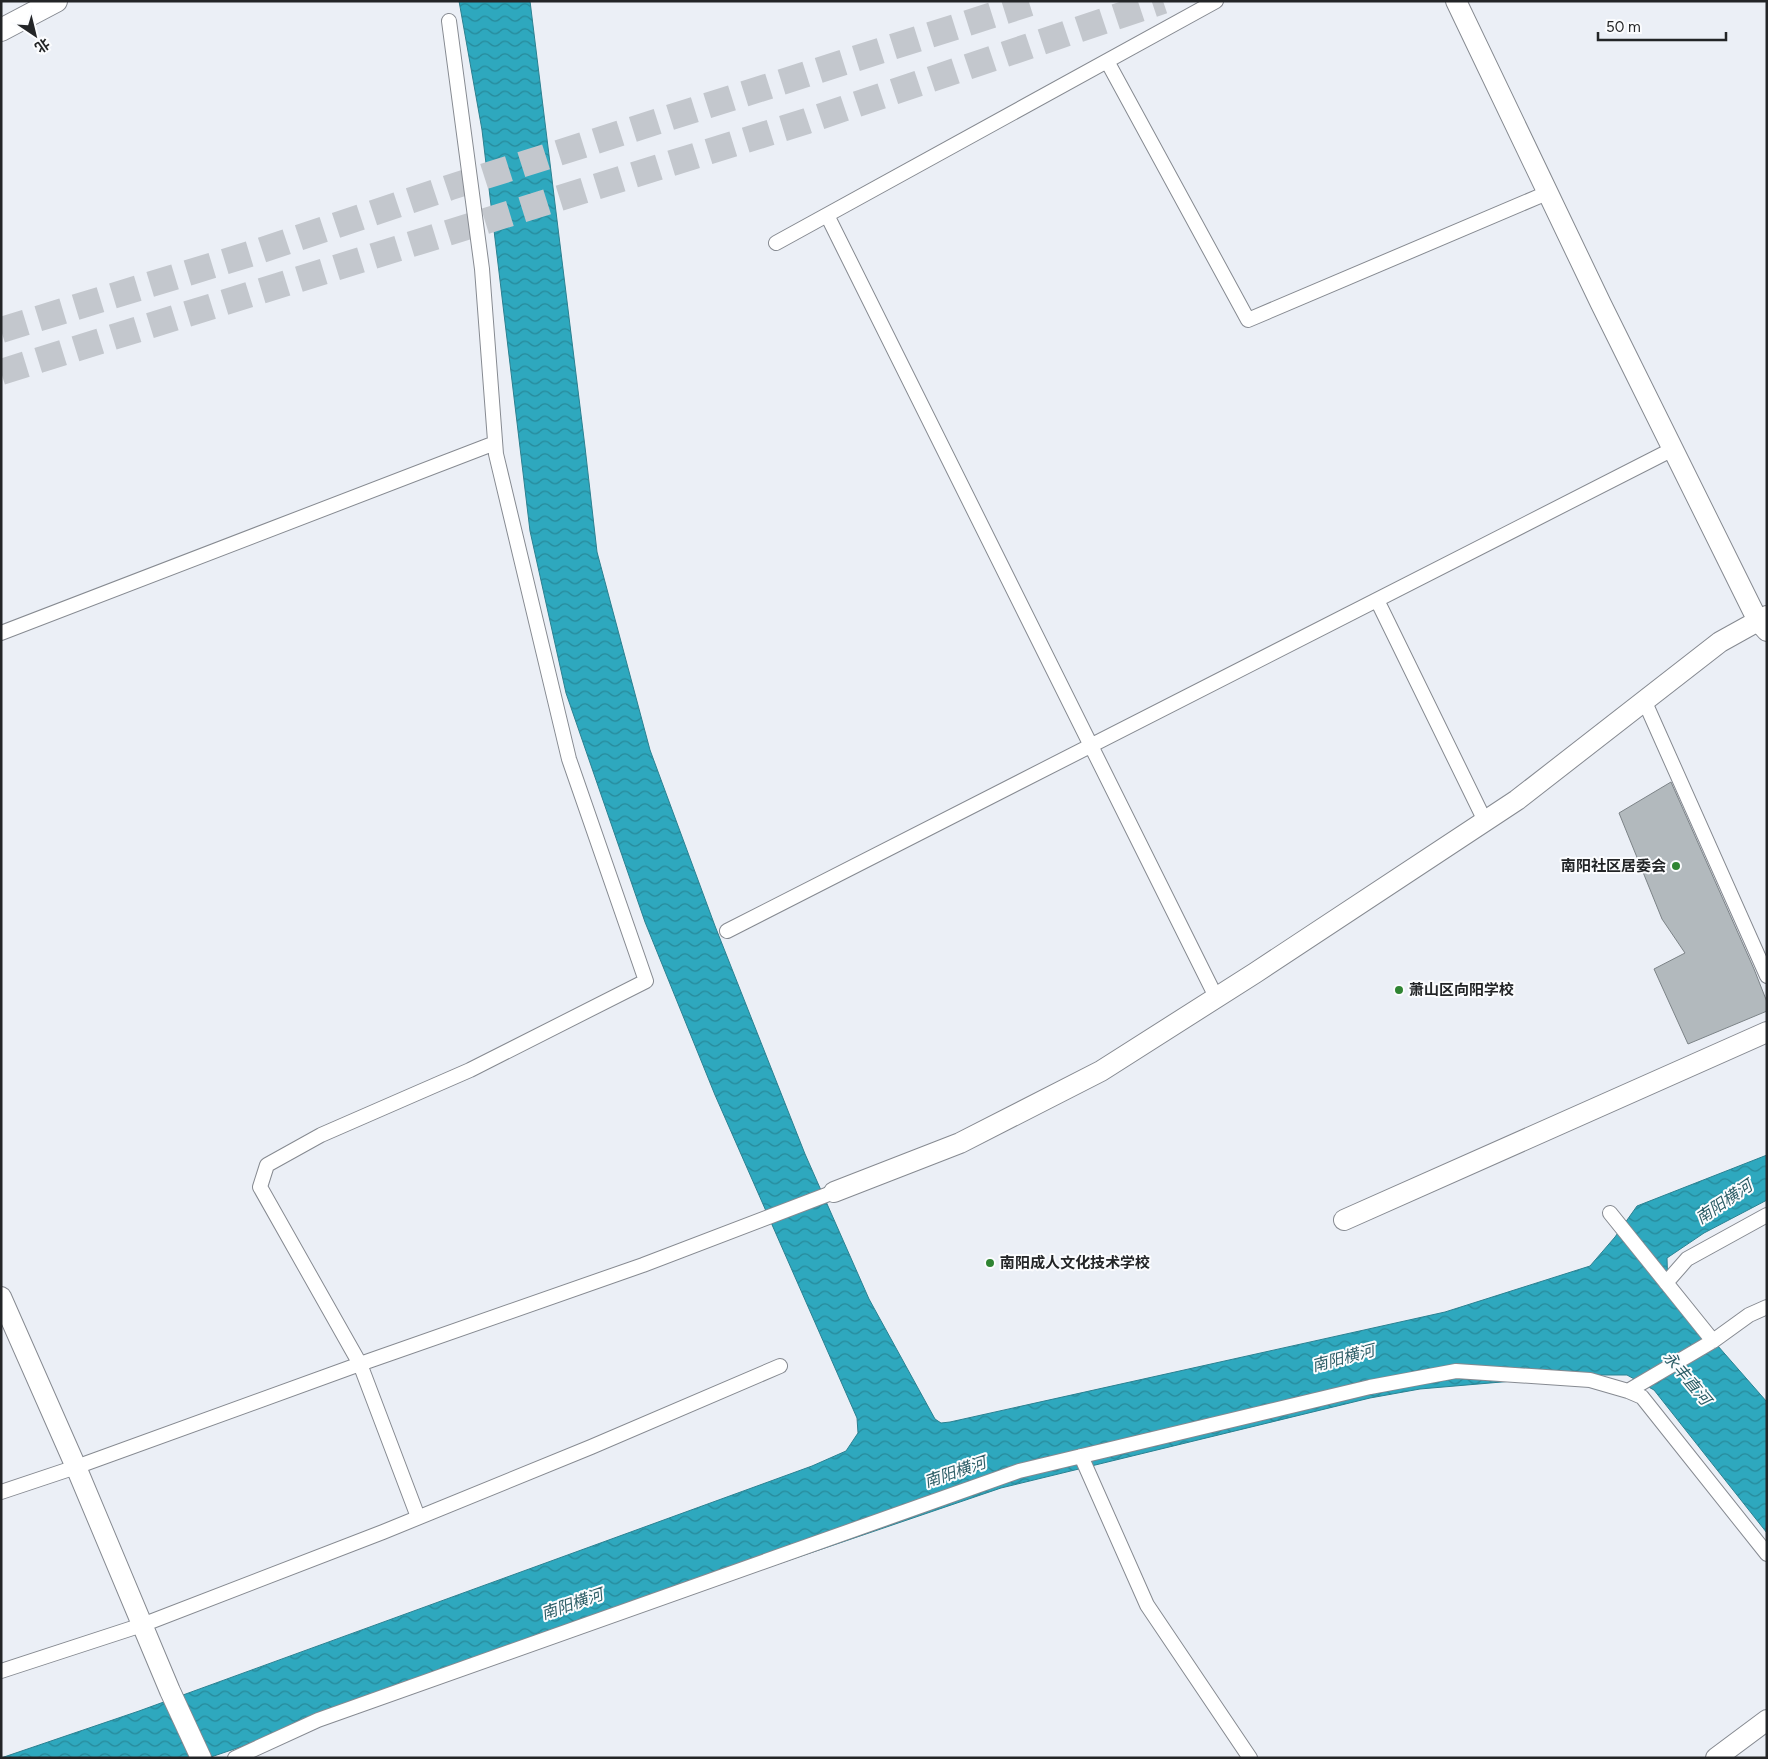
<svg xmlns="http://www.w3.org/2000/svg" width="1768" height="1759" viewBox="0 0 1768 1759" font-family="Figtree,'Noto Sans SC',sans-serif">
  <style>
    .water { fill: url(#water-waves); stroke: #2b8191 }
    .building { fill: #b2b9bd; stroke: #7c8387 }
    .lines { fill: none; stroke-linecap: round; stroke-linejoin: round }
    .highway-tunnel { stroke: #c3c7cd; stroke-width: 26; stroke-dasharray: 26 13; stroke-linecap: butt }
    .street-casing { stroke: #868a91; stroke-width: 16 }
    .secondary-casing { stroke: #868a91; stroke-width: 22 }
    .primary-casing { stroke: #868a91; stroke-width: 24 }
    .street { stroke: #fff; stroke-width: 14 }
    .secondary { stroke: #fff; stroke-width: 20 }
    .primary { stroke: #fff; stroke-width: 22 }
    .poi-dot { fill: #2f8432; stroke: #fbfcfe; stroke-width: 2 }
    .labels { text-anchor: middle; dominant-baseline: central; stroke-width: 4; stroke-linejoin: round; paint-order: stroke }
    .poi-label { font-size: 15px; font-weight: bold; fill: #232527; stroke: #fbfcfe; text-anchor: start }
    .water-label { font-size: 16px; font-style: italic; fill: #2c5d66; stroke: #fbfcfe }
  </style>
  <defs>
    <pattern id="water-waves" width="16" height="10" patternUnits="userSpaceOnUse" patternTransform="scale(1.25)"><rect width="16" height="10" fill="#2ea8be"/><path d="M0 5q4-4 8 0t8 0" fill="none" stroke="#27899a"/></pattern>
  </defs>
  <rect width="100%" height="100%" fill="#ebeff6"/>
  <path class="water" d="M459 1H530L585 447 597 552 650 750 715 926 805 1154 869 1299 935 1419 941 1423 950 1422 1445 1312 1590 1266 1615 1237 1637 1206 1767 1155V1200L1704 1233 1667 1258 1668 1289 1767 1402V1533L1654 1390 1627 1375H1583L1420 1389 1370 1398 1001 1488 208 1758H1L139 1711 812 1466 846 1451 858 1433 857 1418 715 1095 645 922 566 693 530 531 482 130Z"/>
  <path class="building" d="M1671 782 1754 969 1767 1002V1011L1688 1044 1654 969 1685 953 1662 919 1619 813Z"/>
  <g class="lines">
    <path class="highway-tunnel" d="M1 330 253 253 451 187 1037 1
      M1 372 807 121 1163 1"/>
    <defs>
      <path id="street" d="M1107 61 1248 320 1547 193
        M827 215 1216 997
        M776 243 1216 1
        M1377 600 1485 821
        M1 633 495 443
        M1644 700 1767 976
        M727 931 1673 449
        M1610 1213 1713 1341
        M1666 1283 1687 1259 1767 1215
        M1628 1391 1713 1341 1749 1315 1767 1307
        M1081 1456 1147 1605 1250 1758
        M1 1492 76 1467 360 1364 643 1265 834 1192
        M418 1517 360 1364 260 1187 267 1165 321 1135 470 1070 646 981 569 759 496 454 482 269 449 21
        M1 1671 142 1625 383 1532 591 1447 780 1366
        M235 1758 318 1720 1019 1471 1370 1387 1456 1371 1590 1380 1628 1391 1642 1397 1767 1554"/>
      <path id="secondary" d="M1456 1 1601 304 1758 621 1767 631
        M834 1192 960 1143 1101 1071 1255 973 1517 800 1720 642 1767 616
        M1344 1220 1767 1032
        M1 1297 76 1467 170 1691 201 1758
        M1716 1758 1767 1720"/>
      <path id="primary" d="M1 30 56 1"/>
    </defs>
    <use href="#street" class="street-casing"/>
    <use href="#secondary" class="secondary-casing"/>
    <use href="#primary" class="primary-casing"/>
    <use href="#street" class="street"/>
    <use href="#secondary" class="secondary"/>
    <use href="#primary" class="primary"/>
  </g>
  <g class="poi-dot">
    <circle cx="1676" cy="866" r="5"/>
    <circle cx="1399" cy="990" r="5"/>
    <circle cx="990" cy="1263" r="5"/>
  </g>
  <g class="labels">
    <g class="poi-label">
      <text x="1666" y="866" text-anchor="end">南阳社区居委会</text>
      <text x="1409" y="990">萧山区向阳学校</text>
      <text x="1000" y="1263">南阳成人文化技术学校</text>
    </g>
    <g class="water-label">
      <text transform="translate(1724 1202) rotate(-34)">南阳横河</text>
      <text transform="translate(1343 1358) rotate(-15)">南阳横河</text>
      <text transform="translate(1687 1378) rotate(50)">永丰直河</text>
      <text transform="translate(955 1472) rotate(-19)">南阳横河</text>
      <text transform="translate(572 1604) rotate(-19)">南阳横河</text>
    </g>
  </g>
  <rect width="1768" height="1759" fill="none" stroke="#232527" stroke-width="5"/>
  <g transform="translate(35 35) rotate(145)" stroke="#fbfcfe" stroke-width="4" paint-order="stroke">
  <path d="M0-4L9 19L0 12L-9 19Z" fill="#232527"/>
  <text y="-8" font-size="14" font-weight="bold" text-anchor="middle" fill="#232527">北</text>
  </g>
  <path d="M1598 32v8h128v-8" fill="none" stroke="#232527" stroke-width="2.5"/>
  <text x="1606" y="32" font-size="15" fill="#232527" stroke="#fbfcfe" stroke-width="4" paint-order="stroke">50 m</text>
</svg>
